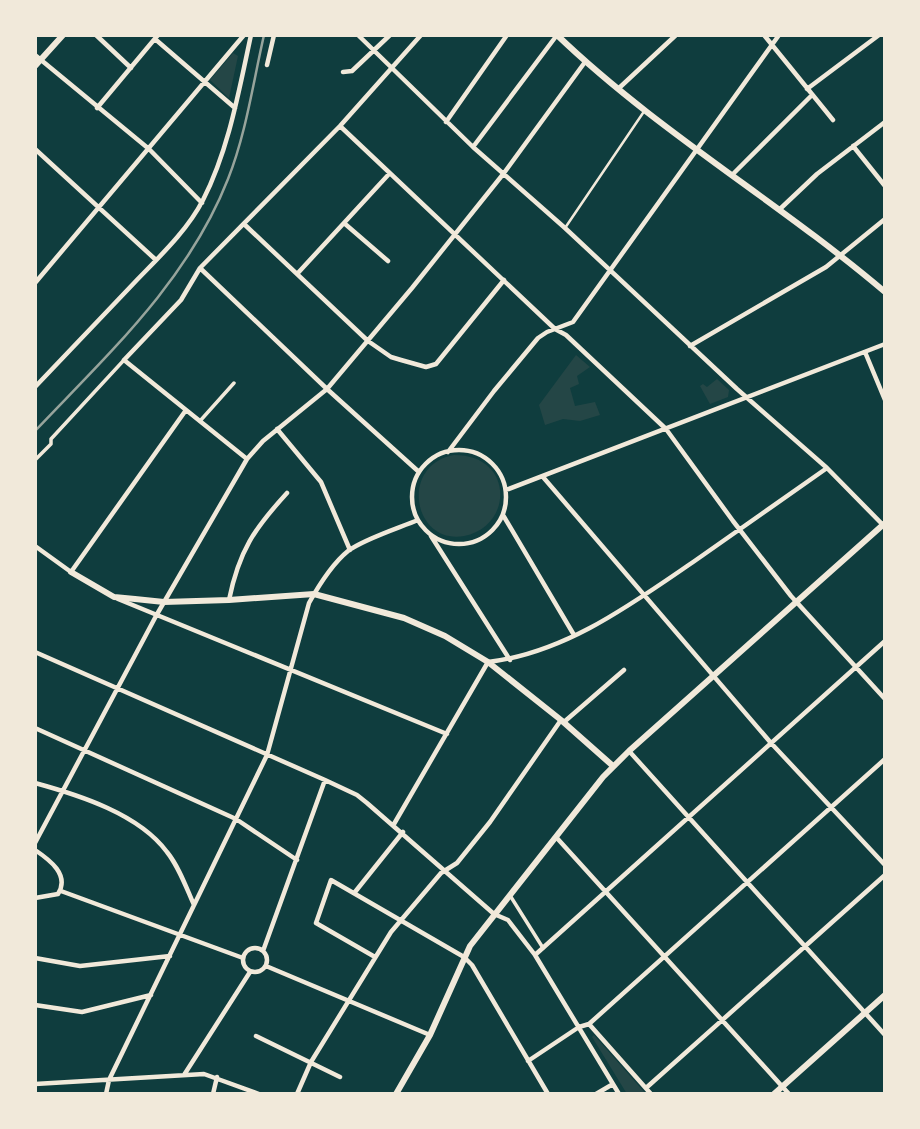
<svg xmlns="http://www.w3.org/2000/svg" width="920" height="1129" viewBox="0 0 920 1129" font-family="Helvetica,sans-serif">
  <style>
    .green { fill: #244646 }
    .lines { fill: none; stroke-linecap: round; stroke-linejoin: round }
    .service { stroke: #f1e9da; stroke-width: 2.5 }
    .pedestrian { stroke: #f1e9da; stroke-width: 3.5 }
    .minor { stroke: #f1e9da; stroke-width: 4.5 }
    .tertiary { stroke: #f1e9da; stroke-width: 6 }
    .rail { stroke: #97a49c; stroke-width: 2.5 }
  </style>
  <rect width="100%" height="100%" fill="#0f3d3e"/>
  <path class="green" d="M233 53 238 56 229 98 210 80Z
    M576 355 590 367 577 376 579 384 570 388 575 406 595 402 600 415 580 421 563 419 545 425 539 405Z
    M717 379 729 390 728 397 710 404 700 386 703 384 707 387Z
    M454 455C515 455 513 527 464 536 413 545 399 465 454 455Z
    M594 1035 646 1094H627L592 1037Z"/>
  <g class="lines">
    <path class="service" d="M565 228 645 110"/>
    <path class="pedestrian" d="M200 421 234 383
      M35 460 51 444V439L124 360
      M511 897 543 948"/>
    <path class="minor" d="M96 35 131 68
      M358 35 473 147 565 228 737 389 827 468 885 527
      M764 35 833 120
      M155 39 235 108
      M35 55 149 149 202 203
      M267 65 274 35
      M343 72 352 71 390 35
      M618 89 676 35
      M807 89 879 35
      M97 108 158 35
      M446 122 507 35
      M340 126 555 329 566 335 666 429 733 521 791 596 885 699
      M853 146 885 186
      M473 147 557 35
      M35 149 156 260
      M732 175 812 95
      M780 209 817 174 885 122
      M344 223 388 261
      M244 224 368 341 391 357 401 360 426 367 436 364 504 280
      M200 268 327 389 419 472
      M297 274 389 174
      M35 283 244 35
      M690 346 826 267 885 219
      M865 352 885 400
      M35 387C68 352 102 317 135 282 159 257 187 231 203 200 229 149 239 90 251 35
      M277 429 321 482 350 550
      M412 497a47 47 0 1 1 94 0a47 47 0 1 1-94 0Z
      M448 452 494 391 538 338 547 332 573 322 779 35
      M247 459 124 360 181 300 200 268 340 126 421 35
      M543 477 771 743 885 865
      M506 490 885 344
      M503 515 574 635
      M431 536 510 660
      M35 546 71 572 186 410
      M118 599 447 734
      M229 600C239 551 254 529 287 493
      M35 652 325 780 357 795 367 803 494 914 508 920 535 955 619 1094
      M564 722 624 670
      M35 728 236 819 297 860
      M629 751 885 1035
      M35 783C79 795 139 814 167 852 179 867 186 887 194 905
      M394 824 488 662C566 653 633 603 696 560 740 529 783 499 827 468
      M556 837 789 1094
      M35 843 156 616 247 459 263 441 327 389 412 288 504 173 585 62
      M35 850C50 860 70 875 58 894L35 898
      M61 891 243 958
      M355 892 403 832
      M243 960a12 12 0 1 1 24 0a12 12 0 1 1-24 0Z
      M263 951 325 780
      M535 955 885 641
      M375 957 316 923 331 880 464 957 472 965 548 1094
      M35 958 80 966 170 956
      M266 966 430 1035
      M35 1005 82 1012 151 995
      M589 1024 651 1094
      M256 1036 340 1077
      M528 1061 579 1027 589 1024 885 759
      M184 1075 250 972
      M35 1084 204 1074 259 1094
      M646 1088 885 875
      M106 1094 109 1080 267 755 309 603C319 585 332 564 348 551 364 539 399 528 418 520
      M213 1094 217 1077
      M297 1094 311 1062 391 932 441 873 457 863 490 822 561 720
      M596 1094 613 1084"/>
    <path class="tertiary" d="M557 35C657 131 779 202 885 292
      M35 66 63 35
      M71 572 114 597 135 599 164 602 229 600 314 594 404 618 445 636 488 662 561 720 613 766
      M396 1094 430 1035 470 946 603 777 629 751 885 523
      M774 1094 885 995"/>
    <path class="rail" d="M35 431C108 354 188 281 228 179 246 134 253 83 264 35"/>
  </g>
  <rect width="920" height="1129" fill="none" stroke="#f1e9da" stroke-width="74"/>
</svg>
